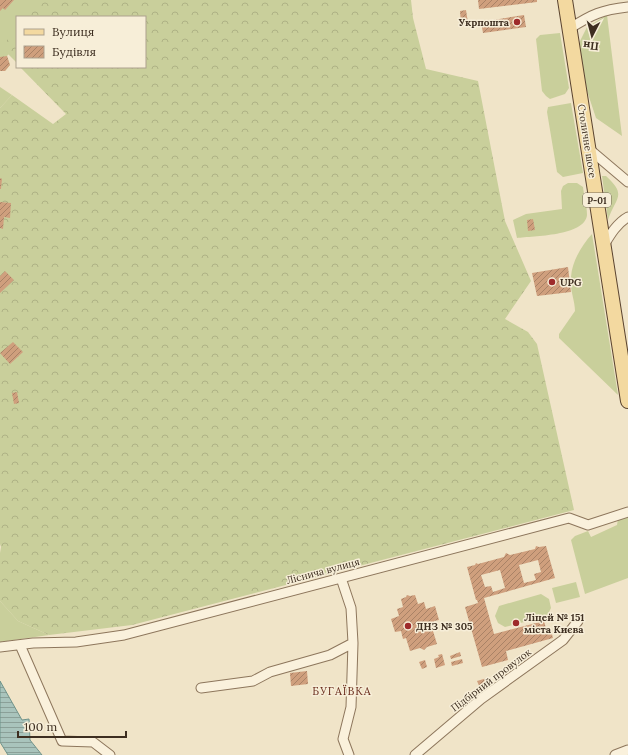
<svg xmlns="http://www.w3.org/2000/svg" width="628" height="755" viewBox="0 0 628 755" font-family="Lora,serif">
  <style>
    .grass { fill: #c9cf9b }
    .forest { fill: url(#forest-crowns) }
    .water { fill: url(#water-rules); stroke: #6f938a }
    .building { fill: url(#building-hatch); fill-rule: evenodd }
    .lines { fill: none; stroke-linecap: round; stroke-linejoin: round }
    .minor-casing { stroke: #8d765c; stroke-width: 11 }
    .primary-casing { stroke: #5b4430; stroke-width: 16 }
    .minor { stroke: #faf1dc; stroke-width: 9 }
    .primary { stroke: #f3d9a0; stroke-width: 14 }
    .poi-dot { fill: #9e2a2b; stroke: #f7eed8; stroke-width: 1.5 }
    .labels { text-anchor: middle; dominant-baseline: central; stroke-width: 3; stroke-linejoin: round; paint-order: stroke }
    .shield { fill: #f7eed8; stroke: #756857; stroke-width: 1 }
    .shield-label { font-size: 9px; font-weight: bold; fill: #3d2e20 }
    .poi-label { font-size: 10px; font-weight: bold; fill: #3d2e20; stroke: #f7eed8; text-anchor: start }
    .street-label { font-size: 10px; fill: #3d2e20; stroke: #f7eed8 }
    .neighbourhood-label { font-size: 11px; letter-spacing: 1px; fill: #6b2e1e; stroke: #f7eed8 }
  </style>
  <defs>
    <pattern id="forest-crowns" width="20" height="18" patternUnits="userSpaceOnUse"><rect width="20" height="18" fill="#c9cf9b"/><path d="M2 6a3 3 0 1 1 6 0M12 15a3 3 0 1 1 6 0" fill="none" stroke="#aeb285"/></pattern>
    <pattern id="water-rules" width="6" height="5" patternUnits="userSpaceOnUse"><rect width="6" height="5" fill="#a9c4bc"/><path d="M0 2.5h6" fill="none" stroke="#8ba098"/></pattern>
    <pattern id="building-hatch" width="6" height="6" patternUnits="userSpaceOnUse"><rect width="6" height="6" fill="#cf9f7d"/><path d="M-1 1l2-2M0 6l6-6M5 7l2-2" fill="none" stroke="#a98266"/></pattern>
  </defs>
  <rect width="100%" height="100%" fill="#f0e4c8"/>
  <path class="grass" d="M0 0H66L48 17H17V45L7 56 10 65 5 71H0Z
    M607 15 622 136 596 118 587 91 579 43 587 27Z
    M560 33 569 88 565 94 550 99 546 96 542 91 536 39 540 35Z
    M0 87 12 95 0 108Z
    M571 103 583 173 563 177 557 172 547 112 548 107Z
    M602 176H606C628 196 615 198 608 220Z
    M568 183H577L583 187C584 196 587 206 587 215 585 236 533 236 517 238L513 220 526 214 562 209 561 191 563 186Z
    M592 234 618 395 559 338V334L575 311C575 300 569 288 571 277 572 261 582 245 592 234Z
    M628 516V578L585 594 571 540 575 536 588 531 591 537 617 525 618 519Z
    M576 582 580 597 556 603 552 588Z
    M541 594 549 599 551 608 547 616 505 627 498 623 495 616 499 606Z
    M0 601 18 621 49 635 0 642Z"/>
  <path class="forest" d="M39 0H411L413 18 426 69 478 81 505 221 531 281 505 319 528 332 537 344 574 510 132 625 49 635 18 621 0 601V553L1 547 0 544V108L12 95 53 124 66 114 20 67H145V17H28Z
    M17 31V63L0 46Z"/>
  <path class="water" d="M0 681 22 720 29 719 30 740 42 755H8L0 742Z"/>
  <path class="building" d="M0 0H14L5 10 3 8 0 11Z
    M478 0H537V2L479 9Z
    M466 10 468 23 461 24 460 11Z
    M524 15 526 27 483 33 481 22Z
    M7 56 10 65 5 71H0V57Z
    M0 178 2 179 1 189H0Z
    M0 202 11 203 10 218 4 217 3 229 0 228Z
    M533 219 535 230 528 231 527 220Z
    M568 267 571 292 537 296 532 273Z
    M5 271 14 280 0 293V276Z
    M13 342 23 352 10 364 0 353Z
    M17 392 19 403 14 404 12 393Z
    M536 546 539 547 546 546 555 578 484 598 494 634 544 621 547 632 551 631 553 638 506 651 508 660 482 667 465 607 478 603 477 600H476L467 567 475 565 476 563 478 564 504 557 506 553 510 555 535 549ZM538 560 541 572 534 574 536 580 524 583 519 565ZM500 570 505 588 493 592 491 586 485 587 481 575Z
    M407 595 410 596 415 595 418 604 424 602 426 609 435 606 439 620 434 621 436 630 433 631 437 644 427 647 424 650 420 648 410 651 406 638 403 639 401 631 395 632 391 619 399 616 397 609 403 607 401 599 406 597Z
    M460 652 461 656 451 659 450 656Z
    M442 654 445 665 436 668 434 659 439 657 438 655Z
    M462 659 463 663 452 666 451 662Z
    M425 660 427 667 422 669 419 662Z
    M307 671 308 684 291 686 290 673Z
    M487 678 489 684 480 688 477 681Z"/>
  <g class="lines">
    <defs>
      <path id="minor" d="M569 29C592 14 602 10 628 7
        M589 149 628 182
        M604 245C610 235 617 223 628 217
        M341 578 351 608 353 643 351 707 343 739 349 755
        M20 645 62 741 93 742 110 755
        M0 647 33 643 76 642 124 635 569 518 588 525 628 512
        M201 688 253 681 270 672 330 655 353 643
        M415 755 481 699 563 640 578 621
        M615 755 628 750"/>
      <path id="primary" d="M565 0 628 401"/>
    </defs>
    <use href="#minor" class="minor-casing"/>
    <use href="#primary" class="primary-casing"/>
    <use href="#minor" class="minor"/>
    <use href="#primary" class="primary"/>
  </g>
  <g class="poi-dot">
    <circle cx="517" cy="22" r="4"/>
    <circle cx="552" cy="282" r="4"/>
    <circle cx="516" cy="623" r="4"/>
    <circle cx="408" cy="626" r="4"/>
  </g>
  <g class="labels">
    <rect class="shield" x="583" y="193" width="28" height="14" rx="3"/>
    <g class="shield-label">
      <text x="597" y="200">Р-01</text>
    </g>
    <g class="poi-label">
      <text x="509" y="22" text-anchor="end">Укрпошта</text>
      <text x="560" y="282">UPG</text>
      <text x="524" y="617">Ліцей № 151<tspan x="524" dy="12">міста Києва</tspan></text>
      <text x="416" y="626">ДНЗ № 305</text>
    </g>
    <g class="street-label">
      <text transform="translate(587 141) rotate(81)">Столичне шосе</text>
      <text transform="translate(323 571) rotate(-15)">Ліснича вулиця</text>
      <text transform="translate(491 680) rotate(-37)">Підбірний провулок</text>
    </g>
    <g class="neighbourhood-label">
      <text x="342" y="691">БУГАЇВКА</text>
    </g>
  </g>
  <rect x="16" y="16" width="130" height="52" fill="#f7eed8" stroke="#ada18e"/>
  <rect x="24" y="29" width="20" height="6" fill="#f3d9a0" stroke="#ada18e"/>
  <text x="52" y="36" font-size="12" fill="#3d2e20">Вулиця</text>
  <rect x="24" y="46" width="20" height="12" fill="url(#building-hatch)" stroke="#ada18e"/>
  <text x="52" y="56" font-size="12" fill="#3d2e20">Будівля</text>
  <g transform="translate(592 36) rotate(186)" stroke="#f7eed8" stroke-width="3" paint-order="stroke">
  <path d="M0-3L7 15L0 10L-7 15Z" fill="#3d2e20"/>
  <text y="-6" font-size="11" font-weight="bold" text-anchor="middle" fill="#3d2e20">Пн</text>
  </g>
  <path d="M18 731v6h108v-6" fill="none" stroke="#3d2e20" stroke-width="2"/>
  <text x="24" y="731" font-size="12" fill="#3d2e20" stroke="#f7eed8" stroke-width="3" paint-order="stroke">100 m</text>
</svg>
